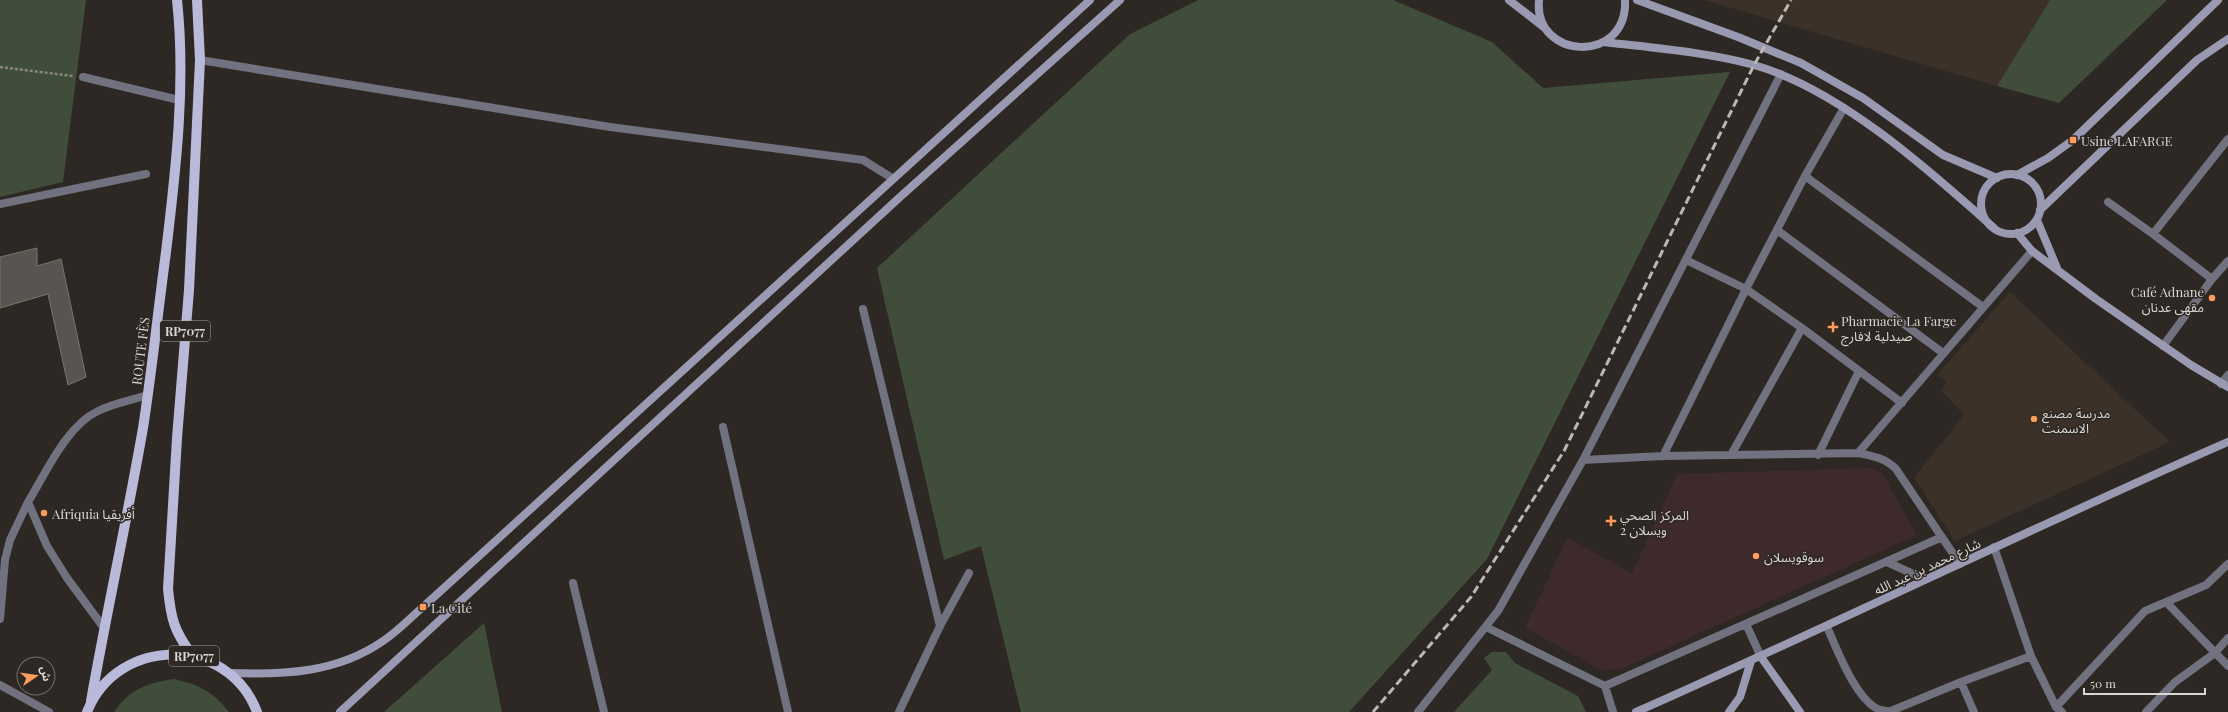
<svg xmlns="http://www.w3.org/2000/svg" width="2228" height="712" viewBox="0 0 2228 712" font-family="'Playfair Display','Noto Sans Arabic',serif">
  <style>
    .commercial { fill: #3e2a2b }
    .built { fill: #3b3128 }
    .green { fill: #404d3a }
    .building { fill: #59544f; stroke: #7a746e }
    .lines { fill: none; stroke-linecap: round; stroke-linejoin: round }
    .path { stroke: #8b8683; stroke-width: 2.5; stroke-dasharray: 3 2; stroke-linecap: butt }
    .lane { stroke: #717180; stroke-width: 8 }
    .street { stroke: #717180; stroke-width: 8 }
    .secondary { stroke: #999ab2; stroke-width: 8 }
    .primary { stroke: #b9b9d9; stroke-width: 10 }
    .rail { stroke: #bbb7b4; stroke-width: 3; stroke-dasharray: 8 4; stroke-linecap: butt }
    .poi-dot { fill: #ff9b5b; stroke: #2d2823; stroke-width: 1.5 }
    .labels { text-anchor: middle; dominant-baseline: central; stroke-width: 3; stroke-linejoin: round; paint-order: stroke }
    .shield { fill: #2d2823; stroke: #a6a29e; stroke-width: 1 }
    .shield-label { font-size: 12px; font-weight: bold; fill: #dad6d3 }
    .poi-label { font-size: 13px; fill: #dad6d3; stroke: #2d2823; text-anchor: start }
    .street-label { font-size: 13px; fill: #dad6d3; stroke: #2d2823 }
  </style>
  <rect width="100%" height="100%" fill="#2d2823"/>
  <path class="commercial" d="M1871 468 1883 474 1917 535 1621 669 1603 671 1525 628 1567 538 1632 573 1677 474Z"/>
  <path class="built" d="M1704 0H2050L1997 86Z
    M2010 292 2170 442 1955 541 1914 478 1964 415 1942 391 1946 382 1937 375Z"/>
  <path class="green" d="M0 0H86L63 182 0 197Z
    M1198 0H1393L1492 42 1543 88 1730 72 1487 559 1349 712H1021L981 546 944 560 877 268 1130 34Z
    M2050 0H2167L2059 103 1997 86Z
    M484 623 502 712H384Z
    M1492 652H1506L1515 663 1578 696 1586 712H1454L1492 670 1484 658Z
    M174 679C200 685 212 691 229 712H114C129 689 148 683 174 679Z"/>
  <path class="building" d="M37 248V266L61 259 86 377 68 385 48 294 0 308V257Z"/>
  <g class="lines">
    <path class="path" d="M0 67 73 76"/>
    <path class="lane" d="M200 60 610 127 863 160 892 178
      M83 77 179 100
      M0 619 5 560 10 540 28 502
      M104 628 67 578 47 546 28 502C46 473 66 426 98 411 114 403 132 400 148 395"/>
    <path class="street" d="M1844 108 1805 176 1983 307
      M2108 202 2153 234 2228 139
      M0 204 146 174
      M1777 230 1943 353
      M2153 234 2212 279 2163 346
      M1686 260 1746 289 1805 176
      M2212 279 2228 261
      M863 309 940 626
      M2221 384 2228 375
      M723 427 788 712
      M1858 453 2032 251
      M1731 455 1802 328
      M1818 455 1859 371
      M1663 456 1746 289 1802 328 1902 403
      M1583 460 1663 456 1858 453C1873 456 1885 458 1896 469L1960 564
      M1994 547 2031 656 2056 707 2062 712
      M1887 562 1924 579
      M573 583 604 712
      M2166 602 2228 666
      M1746 624 1761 657
      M1486 627 1605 686 1942 537
      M1827 627C1837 649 1856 701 1880 710 1884 711 1889 711 1892 712
      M1961 682 1974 712
      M0 685 49 712
      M1605 686 1613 712
      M2056 707 2145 611 2206 585 2228 564
      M1891 711 1961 682 2031 656
      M899 712 940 626 969 573
      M1418 712 1498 611 1583 460 1781 74
      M2146 712 2175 682 2215 653 2228 638"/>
    <path class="secondary" d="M1509 0 1545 28
      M1539 0C1533 60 1628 65 1625 0
      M1637 0 1738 37 1801 63 1863 98 1943 155 1997 178
      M1604 42C1654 48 1706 52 1754 65 1839 89 1929 170 1994 228
      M1981 204a30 30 0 1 1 60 0a30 30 0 1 1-60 0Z
      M2017 175 2048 158 2073 140 2218 0
      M2040 210 2197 60 2228 39
      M2037 220 2057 268
      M2017 233 2032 251 2096 299 2191 365 2228 387
      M1761 657 1800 712
      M229 673C284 675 337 673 383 641 398 631 410 618 423 607L1090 0
      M340 712 900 197 1120 0
      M1636 712C1835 624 2029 529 2228 442
      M1729 712 1740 697 1751 661"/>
    <path class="primary" d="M192 655C174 631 171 619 168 589L177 438 189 290 200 60 197 0
      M91 701C107 610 127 520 143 428 152 370 158 311 166 252 176 169 186 83 177 0
      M87 712C117 636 228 635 257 712"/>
    <path class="rail" d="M1373 712 1471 597 1564 451 1754 65 1791 0"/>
  </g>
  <g class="poi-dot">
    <rect x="2069" y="136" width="8" height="8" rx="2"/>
    <circle cx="2212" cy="298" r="4"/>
    <path d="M1831 321h4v4h4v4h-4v4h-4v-4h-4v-4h4z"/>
    <circle cx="2034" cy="419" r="4"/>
    <circle cx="44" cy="513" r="4"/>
    <path d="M1609 515h4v4h4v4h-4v4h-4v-4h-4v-4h4z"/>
    <circle cx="1756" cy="556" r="4"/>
    <rect x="419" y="603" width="8" height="8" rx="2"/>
  </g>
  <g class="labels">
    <g class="shield">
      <rect x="160" y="321" width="50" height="20" rx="3"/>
      <rect x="169" y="646" width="50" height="20" rx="3"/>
    </g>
    <g class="shield-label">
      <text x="185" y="331">RP7077</text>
      <text x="194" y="656">RP7077</text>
    </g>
    <g class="poi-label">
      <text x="2081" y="140">Usine LAFARGE</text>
      <text x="2204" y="291" text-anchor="end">Café Adnane<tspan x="2204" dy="15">مقهى عدنان</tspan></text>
      <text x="1841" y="320">Pharmacie La Farge<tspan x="1841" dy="15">صيدلية لافارج</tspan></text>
      <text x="2042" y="412">مدرسة مصنع<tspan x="2042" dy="15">الاسمنت</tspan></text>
      <text x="52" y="513">Afriquia أفريقيا</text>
      <text x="1620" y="514">المركز الصحي<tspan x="1620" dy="15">ويسلان 2</tspan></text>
      <text x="1764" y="556">سوقويسلان</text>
      <text x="431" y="607">La Cité</text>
    </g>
    <g class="street-label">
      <text transform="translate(140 351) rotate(-83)">ROUTE FÈS</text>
      <text transform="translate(1927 566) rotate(-25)">شارع محمد بن عبد الله</text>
    </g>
  </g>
  <g transform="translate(36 676) rotate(77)"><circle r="19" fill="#2d2823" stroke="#726e69"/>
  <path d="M0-3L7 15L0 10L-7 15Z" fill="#ff9b5b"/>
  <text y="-6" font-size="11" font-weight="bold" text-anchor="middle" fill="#dad6d3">ش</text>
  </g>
  <path d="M2084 688v6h121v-6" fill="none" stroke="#dad6d3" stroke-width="2"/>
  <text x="2090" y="688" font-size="12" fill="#dad6d3" stroke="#2d2823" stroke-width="3" paint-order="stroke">50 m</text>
</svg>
